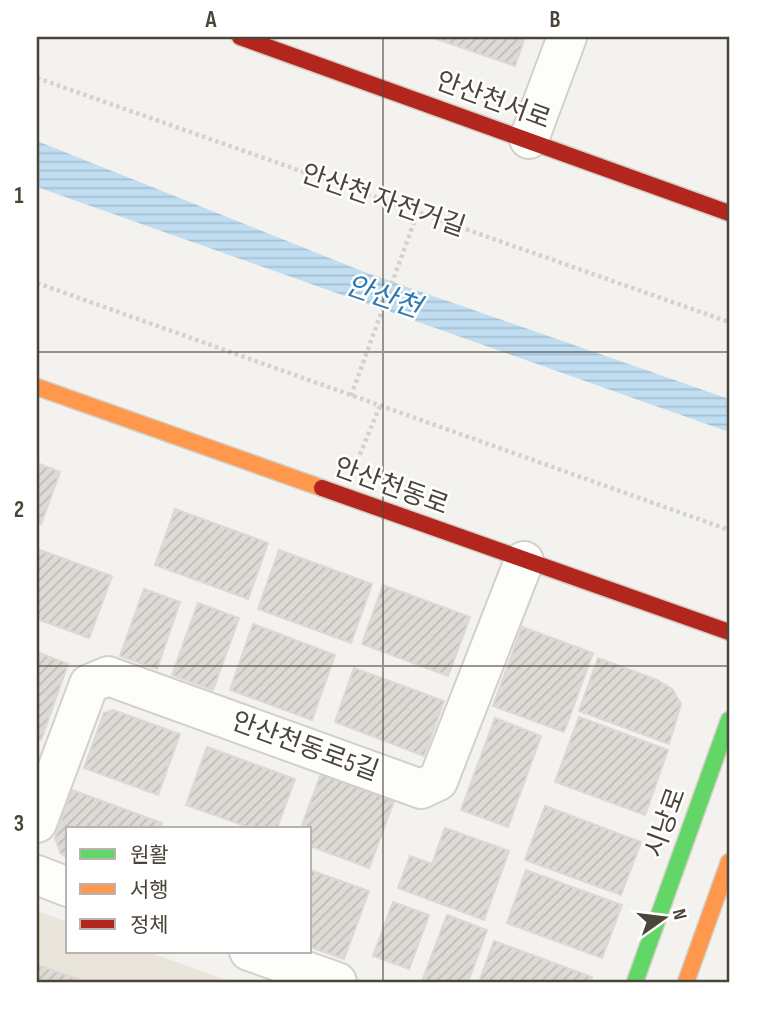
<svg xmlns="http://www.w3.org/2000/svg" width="766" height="1019" viewBox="0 0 766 1019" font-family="'Sofia Sans Condensed','Noto Sans KR',sans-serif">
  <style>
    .education { fill: #eae5da }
    .water { fill: url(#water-rules) }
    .building { fill: url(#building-hatch); stroke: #dcd9d4; stroke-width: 2 }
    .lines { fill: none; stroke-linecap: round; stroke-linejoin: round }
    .street-casing { stroke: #d2d0cb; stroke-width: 42 }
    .fast-casing { stroke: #d3cfc5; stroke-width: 19 }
    .slow-casing { stroke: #d3cfc5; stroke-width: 19 }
    .jam-casing { stroke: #d3cfc5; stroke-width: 19 }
    .path { stroke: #d3d2cc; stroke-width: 4.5; stroke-dasharray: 3.5 3.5; stroke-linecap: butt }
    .street { stroke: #fdfdfc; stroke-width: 38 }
    .fast { stroke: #63d668; stroke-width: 16 }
    .slow { stroke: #ff974d; stroke-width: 16 }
    .jam { stroke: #b3261e; stroke-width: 16 }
    .grid { fill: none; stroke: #4b4439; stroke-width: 2; stroke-opacity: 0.55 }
    .labels { text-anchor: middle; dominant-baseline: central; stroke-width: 5; stroke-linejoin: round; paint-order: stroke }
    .street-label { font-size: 26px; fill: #4b4439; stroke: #fff }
    .water-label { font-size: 28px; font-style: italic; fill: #2e7ab2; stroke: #fff }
    .neatline { fill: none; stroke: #4b4439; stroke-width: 2.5 }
    .grid-label { font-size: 23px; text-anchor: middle; font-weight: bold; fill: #4b4439 }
  </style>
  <defs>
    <pattern id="water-rules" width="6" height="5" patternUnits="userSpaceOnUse" patternTransform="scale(1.75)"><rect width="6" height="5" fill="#c0ddf1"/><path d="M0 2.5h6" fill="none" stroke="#a6bfcf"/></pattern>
    <pattern id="building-hatch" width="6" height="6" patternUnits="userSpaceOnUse" patternTransform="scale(1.75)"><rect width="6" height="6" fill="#dedbd6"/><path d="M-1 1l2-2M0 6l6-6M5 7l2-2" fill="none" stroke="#c0bdb8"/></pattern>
  </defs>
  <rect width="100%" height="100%" fill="#f4f2ee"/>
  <path class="education" d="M37 911 68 922V951H146L232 982H37Z"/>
  <path class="water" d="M37 141 367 273 729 399V432L37 187Z"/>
  <path class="building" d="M431 37H525L515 66Z
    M37 463 60 472 41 524 37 523Z
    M175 509 268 543 248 599 155 565Z
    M37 549 112 576 89 638 37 619Z
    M279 550 372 584 351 643 258 609Z
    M383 585 470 617 448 676 362 644Z
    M144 589 180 602 157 669 120 656Z
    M198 603 239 618 213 690 172 675Z
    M253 624 335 655 312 720 230 690Z
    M522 627 593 653 564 732 493 706Z
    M37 652 68 664 41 740 37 738Z
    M598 658 657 680 672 689 681 704 669 744 579 711Z
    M354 668 444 701 424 756 335 722Z
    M113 710 180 734 158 795 84 768 104 713Z
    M579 717 668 750 645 815 555 782Z
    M495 718 541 736 508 827 461 810Z
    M207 747 295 779 277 828H251L186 805Z
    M321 774 394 801 369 868 310 846V828H301Z
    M72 790 162 823 160 828H68V857L61 854 55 838Z
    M545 806 641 842 621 895 525 860Z
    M445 828 509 851 484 920 398 888 410 856 432 864Z
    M310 870 369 891 344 959 310 947Z
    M526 870 622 905 602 958 507 923Z
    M393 902 429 915 409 969 373 956Z
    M447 915 487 930 468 982 422 981Z
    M494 941 592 977 590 982H479Z
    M37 965 87 982H37Z"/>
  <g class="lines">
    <defs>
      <path id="street" d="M529 139 567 37
        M37 823 89 684 108 676 421 789 438 781 524 561
        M37 875 68 887
        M249 951 337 982"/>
      <path id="fast" d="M635 982 729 720"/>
      <path id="slow" d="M37 387 322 488
        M686 982 729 862"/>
      <path id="jam" d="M240 37 729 213
        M322 488 729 632"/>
    </defs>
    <use href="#street" class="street-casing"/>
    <use href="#fast" class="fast-casing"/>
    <use href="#slow" class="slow-casing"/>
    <use href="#jam" class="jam-casing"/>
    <path class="path" d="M37 78 729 322
      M37 283 729 530
      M351 396 417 214
      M357 461 381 404"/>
    <use href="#street" class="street"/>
    <use href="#fast" class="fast"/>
    <use href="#slow" class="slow"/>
    <use href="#jam" class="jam"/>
  </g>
  <path class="grid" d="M383 37V982M37 352H729M37 666H729"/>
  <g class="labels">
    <g class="street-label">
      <text transform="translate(493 101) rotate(20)">안산천서로</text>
      <text transform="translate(383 201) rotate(19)">안산천 자전거길</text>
      <text transform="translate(391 487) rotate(20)">안산천동로</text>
      <text transform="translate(305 747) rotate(20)">안산천동로5길</text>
      <text transform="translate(666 823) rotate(-70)">시낭로</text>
    </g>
    <g class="water-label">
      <text transform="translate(383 297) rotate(19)">안산천</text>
    </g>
  </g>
  <rect width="766" height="1019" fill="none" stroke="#ffffff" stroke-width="77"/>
  <rect x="66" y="827" width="245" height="126" fill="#ffffff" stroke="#b7b4b0" stroke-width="2"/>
  <rect x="80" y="849" width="35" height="10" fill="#63d668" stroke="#b7b4b0" stroke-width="2"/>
  <text x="130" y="862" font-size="21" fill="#4b4439">원활</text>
  <rect x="80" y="884" width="35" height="10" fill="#ff974d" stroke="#b7b4b0" stroke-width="2"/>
  <text x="130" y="897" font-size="21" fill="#4b4439">서행</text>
  <rect x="80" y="919" width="35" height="10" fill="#b3261e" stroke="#b7b4b0" stroke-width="2"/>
  <text x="130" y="932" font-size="21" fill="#4b4439">정체</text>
  <g transform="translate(664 918) rotate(76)" stroke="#ffffff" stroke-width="5" paint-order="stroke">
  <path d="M0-5L12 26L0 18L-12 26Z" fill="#4b4439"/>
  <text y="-10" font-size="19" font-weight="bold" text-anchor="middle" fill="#4b4439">N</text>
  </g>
  <rect x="38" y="38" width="690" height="943" class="neatline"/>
  <g class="grid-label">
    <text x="211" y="27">A</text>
    <text x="555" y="27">B</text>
    <text x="19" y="203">1</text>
    <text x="19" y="517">2</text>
    <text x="19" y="831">3</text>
  </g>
</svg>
